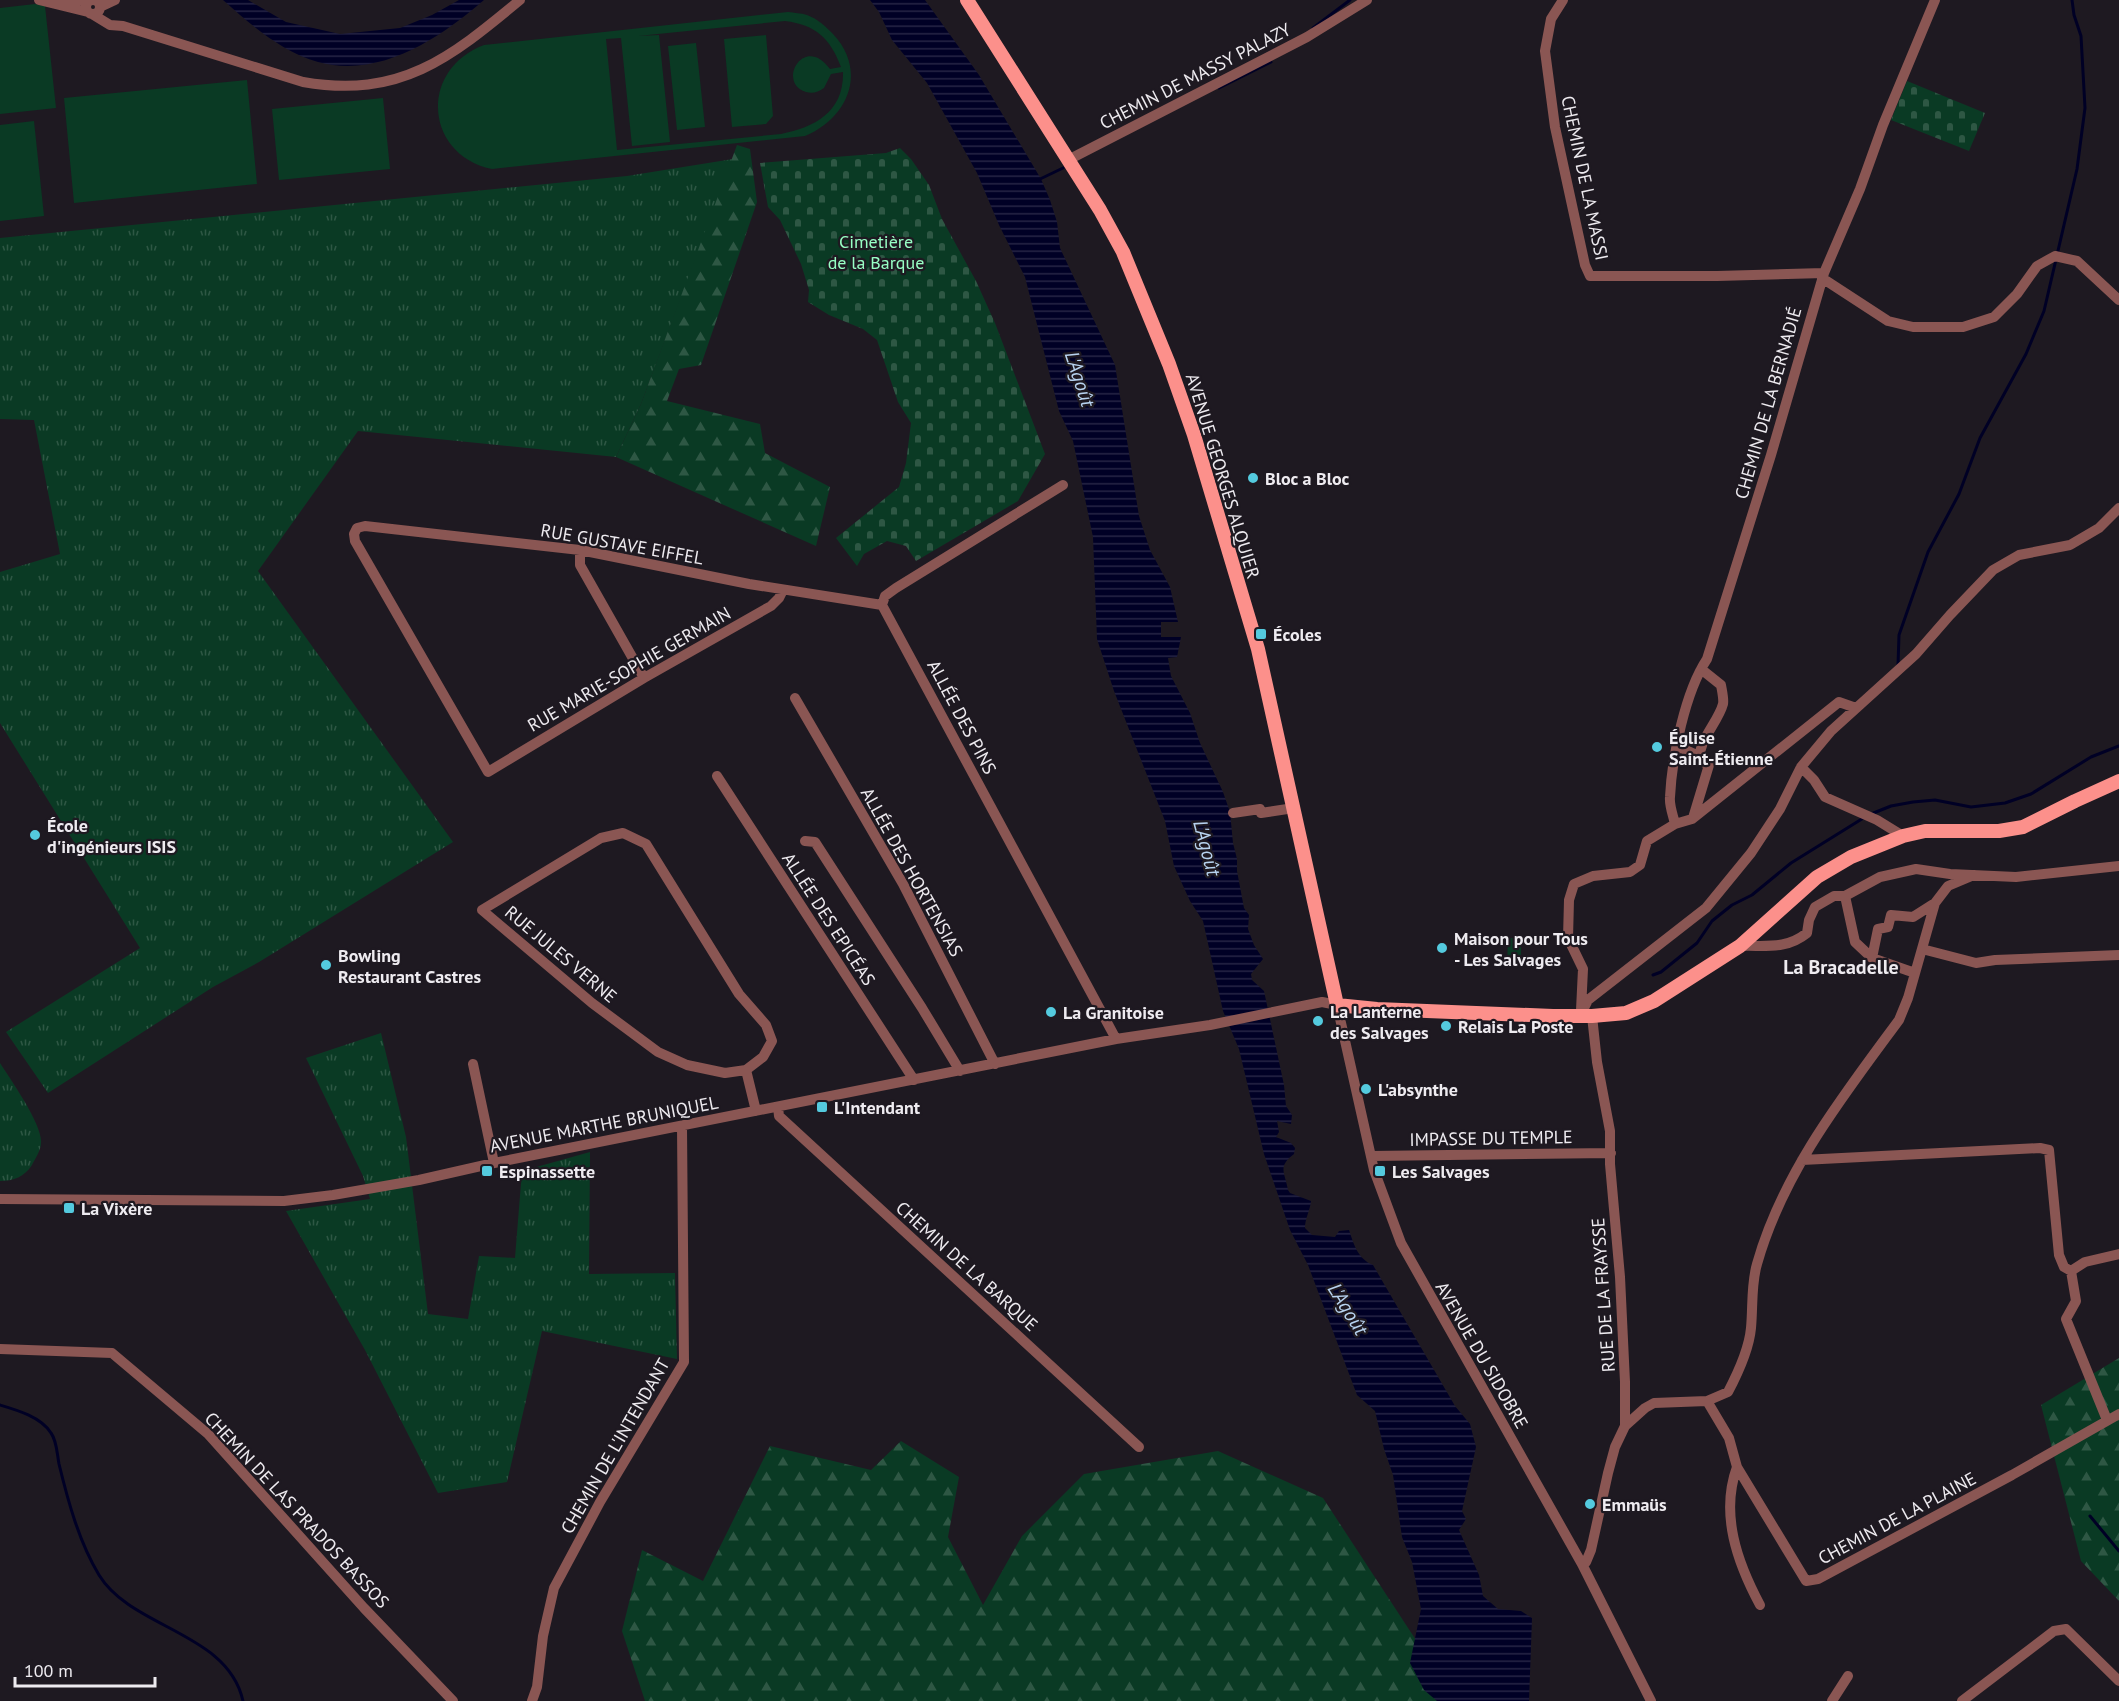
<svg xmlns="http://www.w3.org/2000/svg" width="2119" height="1701" viewBox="0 0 2119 1701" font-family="'PT Sans',sans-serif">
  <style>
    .grass { fill: url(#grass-tufts) }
    .forest { fill: url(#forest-firs) }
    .cemetery { fill: url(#cemetery-stones) }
    .park { fill: #0a3a24; fill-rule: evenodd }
    .water { fill: url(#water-rules) }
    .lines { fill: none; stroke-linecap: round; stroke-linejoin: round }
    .stream { stroke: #000025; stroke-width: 3 }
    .minor { stroke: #8a5653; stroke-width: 10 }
    .major { stroke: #fc908b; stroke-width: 14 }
    .poi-dot { fill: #54cade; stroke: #1e1921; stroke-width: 2 }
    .labels { text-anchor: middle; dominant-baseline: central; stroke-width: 4.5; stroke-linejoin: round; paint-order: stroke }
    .street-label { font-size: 18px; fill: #eeebf0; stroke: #1e1921 }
    .park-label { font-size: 18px; fill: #97fec4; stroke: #1e1921 }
    .poi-label { font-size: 18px; font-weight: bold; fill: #eeebf0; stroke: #1e1921; text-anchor: start }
    .water-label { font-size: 20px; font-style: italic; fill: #b7d2ef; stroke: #1e1921 }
    .neighbourhood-label { font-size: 20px; font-weight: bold; fill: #eeebf0; stroke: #1e1921 }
  </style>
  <defs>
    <pattern id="grass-tufts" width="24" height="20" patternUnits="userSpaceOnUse" patternTransform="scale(1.5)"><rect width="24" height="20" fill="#0a3a24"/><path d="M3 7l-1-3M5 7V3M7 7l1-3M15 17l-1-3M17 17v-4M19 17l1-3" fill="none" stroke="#2e5744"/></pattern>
    <pattern id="forest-firs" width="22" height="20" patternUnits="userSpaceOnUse" patternTransform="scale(1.5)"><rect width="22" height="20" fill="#0a3a24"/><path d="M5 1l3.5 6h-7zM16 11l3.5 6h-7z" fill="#2e5744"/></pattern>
    <pattern id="cemetery-stones" width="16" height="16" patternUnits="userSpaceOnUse" patternTransform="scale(1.5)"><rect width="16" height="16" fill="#0a3a24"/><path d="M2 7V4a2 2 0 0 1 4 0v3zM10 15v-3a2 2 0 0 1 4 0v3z" fill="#2e5744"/></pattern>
    <pattern id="water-rules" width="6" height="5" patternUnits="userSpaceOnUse" patternTransform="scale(1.5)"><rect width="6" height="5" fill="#000025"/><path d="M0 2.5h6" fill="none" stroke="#262545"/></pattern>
  </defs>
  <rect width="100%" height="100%" fill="#1e1921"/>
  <path class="grass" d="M733 159 641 404 616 457 358 431 258 571 453 842 259 962 213 987 48 1093 6 1032 140 948 0 723V572L60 554 34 420 0 419V238L627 176Z
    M381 1033 406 1137 428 1314 468 1319 479 1256 515 1258 522 1171 590 1152 589 1274 675 1273 677 1359 542 1331 507 1482 438 1493 365 1350 286 1211 370 1199 363 1176 306 1058Z
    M0 1063C10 1079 43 1125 41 1143 41 1150 35 1159 32 1165 24 1177 14 1181 0 1181Z"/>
  <path class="forest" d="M737 145 750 149 757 202 701 365 679 369 667 401 760 424 765 453 830 487 816 546 616 457 641 404Z
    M2119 1358V1601L2081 1561 2041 1405Z
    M901 1441 959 1477 948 1537 983 1605 1022 1536 1084 1474 1218 1451 1323 1498 1448 1689 1452 1701H645L622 1631 642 1550 703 1581 770 1446 871 1470Z"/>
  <path class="cemetery" d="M1907 81 1985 113 1969 151 1891 120Z
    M900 148 911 159 929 185 942 219 976 281 995 323 1045 454 1018 501 916 561 906 546 887 541 864 554 857 566 836 538 899 487 906 463 911 423 898 402 877 340 863 329 829 315 808 302 809 290 801 264 780 220 768 207 760 163 886 153Z"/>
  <path class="park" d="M35 4 45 6 56 108 0 114V8Z
    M788 12C794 13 801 13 807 15 818 19 825 26 833 34 868 71 848 118 805 136L492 169C425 155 418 70 484 45ZM785 21C816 25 830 38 841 67L830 69C804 33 776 83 806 92 813 94 818 92 824 88L831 74 843 72C844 112 815 127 781 134L617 150 606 39 621 38 632 146 670 142 659 35 638 36Z
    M766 35 773 116 766 124 732 127 724 39Z
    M696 43 705 127 677 130 668 46Z
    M247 80 257 184 74 203 64 98Z
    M383 98 390 169 279 180 272 109Z
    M34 121 44 216 0 221V125Z
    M1508 938H1521V967H1507Z"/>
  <path class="water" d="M223 0H248L286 22 340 34 400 28 432 15 459 0H484C440 38 380 79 318 62 282 52 251 25 223 0Z
    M870 0H925L979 75 1041 179 1050 200 1057 222 1060 248 1115 365 1139 516 1150 550 1170 587 1178 622H1161V637H1181L1177 657 1168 658 1171 676 1190 713 1200 743 1223 792 1230 812 1233 843 1237 859V871L1244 908 1249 915 1248 929 1254 945 1263 959 1251 974 1252 980 1264 991 1284 1085 1286 1106 1292 1115 1291 1124 1277 1121 1279 1132 1276 1137 1291 1143 1295 1148 1294 1154C1277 1167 1285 1172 1288 1190L1290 1193 1311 1201C1310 1211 1305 1218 1305 1228L1312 1235 1335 1237 1339 1231 1349 1230C1354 1245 1358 1259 1373 1265L1455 1406 1470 1424 1476 1447 1462 1511 1466 1519 1459 1530 1479 1575 1483 1596 1498 1609 1521 1611 1532 1618 1529 1701H1437L1424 1690 1410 1663 1421 1609 1412 1562 1402 1537 1393 1475 1384 1449 1375 1411 1357 1395 1308 1265 1290 1230 1264 1154 1239 1049 1223 1011 1203 921 1190 901 1174 866 1165 821 1114 691 1097 639 1093 537 1073 441 1059 411 1025 277 999 225 977 173 927 83 892 40 879 12Z"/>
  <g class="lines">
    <path class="stream" d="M1313 28 1350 0
      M1219 88 1271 62
      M1038 180 1063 168
      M1898 665 1899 635 1928 552 1959 494 1980 438 2026 354 2044 311 2077 169 2085 108 2081 36 2074 15 2072 0
      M1871 814 1891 806 1913 802 1935 800 1971 807 2005 803 2031 794 2091 757 2119 746
      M1653 975 1661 972 1697 943 1712 921 1732 905 1752 895 1791 863 1865 817
      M0 1405C17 1410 41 1417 51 1433 57 1441 57 1454 59 1464 68 1501 79 1542 99 1575 132 1629 228 1632 243 1701
      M2090 1516 2119 1551"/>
    <path class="minor" d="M86 7a7 7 0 1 1 14 0a7 7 0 1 1-14 0Z
      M39 0 88 12
      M62 0H91
      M1563 0 1551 19 1545 51 1555 127 1585 265 1590 276H1717L1824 273
      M100 7 115 0
      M92 14 110 25 123 26 303 82C400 99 450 58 520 0
      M1068 160 1307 37 1367 0
      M1822 278 1888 321 1913 327H1963L1994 317 2017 294 2037 266 2055 256 2077 261 2119 300
      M1063 485 896 588 885 596 882 605 1116 1039
      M580 550V565L644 678
      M783 590 779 598 771 606 644 678 488 772 355 541 354 534 357 528 365 526 580 550 749 584 882 605
      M795 698 903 884 995 1064
      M1677 746 1699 756
      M1801 767 1814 780 1825 797 1877 820 1903 836
      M717 776 914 1080
      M1233 813 1260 809 1261 813 1294 808
      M1693 818 1709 765 1700 761C1697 741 1718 723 1723 704 1724 699 1722 691 1721 685L1701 669
      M1675 824C1673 815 1669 805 1670 797 1672 757 1685 692 1707 659L1771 455 1824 273 1860 189 1883 125 1935 0
      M623 833 646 844 739 994 766 1025 772 1041 763 1057 746 1070 725 1073 687 1065 658 1052 592 1003 482 910 601 838Z
      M805 841 815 842 922 1008 960 1071
      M1845 896 1855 942 1872 958 1915 973
      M1740 946C1765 945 1786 950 1807 933L1809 920 1815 907 1834 896H1845L1880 877 1916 869 1950 874 2016 877 2119 866
      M1922 949 1976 963 1995 960 2119 955
      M1872 958 1878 929 1888 927 1891 915 1913 917 1935 903
      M1581 1010 1583 969 1568 938 1569 900 1574 884 1593 876 1630 872 1640 865 1647 841 1675 824 1692 819 1839 702 1856 708
      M1580 1016 1588 1000 1706 908 1751 853 1780 809 1801 767 1831 731 1916 654 1950 615 1993 570 2019 555 2070 545 2099 528 2119 508
      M473 1064 494 1163
      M746 1070 756 1111
      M778 1107 779 1116 1139 1447
      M1371 1156 1611 1153
      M1802 1160 2040 1148 2049 1150 2059 1255 2064 1267 2071 1271
      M0 1199 284 1201 333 1195 419 1180 494 1163 1116 1039 1210 1025 1322 1002 1337 1005 1374 1170 1401 1243 1582 1564 1651 1701
      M2071 1271 2076 1301 2066 1319 2107 1420
      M2071 1271 2085 1262 2119 1254
      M0 1349 112 1353 208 1434 364 1608 453 1701
      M1707 1401 1729 1438 1737 1467 1806 1581 1818 1579 2012 1475 2119 1414
      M1625 1426 1645 1408 1654 1403 1707 1401 1728 1392C1738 1373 1749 1350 1751 1328 1753 1307 1751 1284 1757 1264 1783 1172 1843 1096 1899 1020L1908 998 1935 903 1948 886 1974 875
      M1737 1467C1720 1514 1737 1562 1760 1605
      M1582 1564 1586 1562 1591 1550 1608 1473 1615 1447 1625 1426V1382L1620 1277 1610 1164V1131L1597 1062 1592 1016
      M532 1701 537 1687 543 1636 554 1588 600 1502 684 1362 682 1127
      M1832 1701 1848 1676
      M1962 1701 2054 1631 2066 1629 2119 1681"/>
    <path class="major" d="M967 0 1100 210 1123 252 1169 364 1194 435 1258 649 1337 1005 1377 1009 1553 1016H1592L1626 1013 1654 1001 1740 946 1817 877 1851 857 1903 836 1925 831H1999L2023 827 2075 801 2119 781"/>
  </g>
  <g class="poi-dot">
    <circle cx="1253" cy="478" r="6"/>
    <rect x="1255" y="628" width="12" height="12" rx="3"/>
    <circle cx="1657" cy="747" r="6"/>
    <circle cx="35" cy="835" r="6"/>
    <circle cx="1442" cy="948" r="6"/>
    <circle cx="326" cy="965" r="6"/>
    <circle cx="1051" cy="1012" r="6"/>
    <circle cx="1318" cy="1021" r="6"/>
    <circle cx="1446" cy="1026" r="6"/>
    <circle cx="1366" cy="1089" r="6"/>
    <rect x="816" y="1101" width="12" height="12" rx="3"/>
    <rect x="481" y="1165" width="12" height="12" rx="3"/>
    <rect x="1374" y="1165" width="12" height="12" rx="3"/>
    <rect x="63" y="1202" width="12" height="12" rx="3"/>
    <circle cx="1590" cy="1504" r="6"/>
  </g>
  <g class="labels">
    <g class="street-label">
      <text transform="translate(1195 76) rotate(-27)">CHEMIN DE MASSY PALAZY</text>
      <text transform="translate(1585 178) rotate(78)">CHEMIN DE LA MASSI</text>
      <text transform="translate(1768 403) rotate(-74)">CHEMIN DE LA BERNADIÉ</text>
      <text transform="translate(1223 476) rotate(73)">AVENUE GEORGES ALQUIER</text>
      <text transform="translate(622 544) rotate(10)">RUE GUSTAVE EIFFEL</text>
      <text transform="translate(629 669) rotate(-30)">RUE MARIE-SOPHIE GERMAIN</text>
      <text transform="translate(962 717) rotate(62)">ALLÉE DES PINS</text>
      <text transform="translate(912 872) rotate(61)">ALLÉE DES HORTENSIAS</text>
      <text transform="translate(829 919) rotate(57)">ALLÉE DES EPICÉAS</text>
      <text transform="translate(561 954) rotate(40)">RUE JULES VERNE</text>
      <text transform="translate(604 1124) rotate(-11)">AVENUE MARTHE BRUNIQUEL</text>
      <text transform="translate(1491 1138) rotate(-1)">IMPASSE DU TEMPLE</text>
      <text transform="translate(967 1266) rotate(42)">CHEMIN DE LA BARQUE</text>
      <text transform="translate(1603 1295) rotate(-94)">RUE DE LA FRAYSSE</text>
      <text transform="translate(1482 1355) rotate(60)">AVENUE DU SIDOBRE</text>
      <text transform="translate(615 1446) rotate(-60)">CHEMIN DE L'INTENDANT</text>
      <text transform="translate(297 1510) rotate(47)">CHEMIN DE LAS PRADOS BASSOS</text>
      <text transform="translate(1897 1518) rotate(-28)">CHEMIN DE LA PLAINE</text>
    </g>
    <g class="park-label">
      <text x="876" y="241">Cimetière<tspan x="876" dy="21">de la Barque</tspan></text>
    </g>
    <g class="poi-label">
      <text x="1265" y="478">Bloc a Bloc</text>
      <text x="1273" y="634">Écoles</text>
      <text x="1669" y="737">Église<tspan x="1669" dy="21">Saint-Étienne</tspan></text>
      <text x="47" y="825">École<tspan x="47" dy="21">d'ingénieurs ISIS</tspan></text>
      <text x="1454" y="938">Maison pour Tous<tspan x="1454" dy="21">- Les Salvages</tspan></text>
      <text x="338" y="955">Bowling<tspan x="338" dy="21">Restaurant Castres</tspan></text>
      <text x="1330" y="1011">La Lanterne<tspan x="1330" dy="21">des Salvages</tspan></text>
      <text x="1063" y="1012">La Granitoise</text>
      <text x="1458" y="1026">Relais La Poste</text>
      <text x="1378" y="1089">L'absynthe</text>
      <text x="834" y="1107">L'Intendant</text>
      <text x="499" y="1171">Espinassette</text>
      <text x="1392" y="1171">Les Salvages</text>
      <text x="81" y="1208">La Vixère</text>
      <text x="1602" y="1504">Emmaüs</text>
    </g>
    <g class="water-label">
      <text transform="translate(1080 379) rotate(72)">L'Agoût</text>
      <text transform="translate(1207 848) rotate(75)">L'Agoût</text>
      <text transform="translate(1348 1309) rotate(58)">L'Agoût</text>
    </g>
    <g class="neighbourhood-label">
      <text x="1841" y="967">La Bracadelle</text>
    </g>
  </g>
  <path d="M15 1677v9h140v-9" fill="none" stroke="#eeebf0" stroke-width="3"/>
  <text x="24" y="1677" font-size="18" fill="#eeebf0" stroke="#1e1921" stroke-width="4.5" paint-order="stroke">100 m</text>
</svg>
